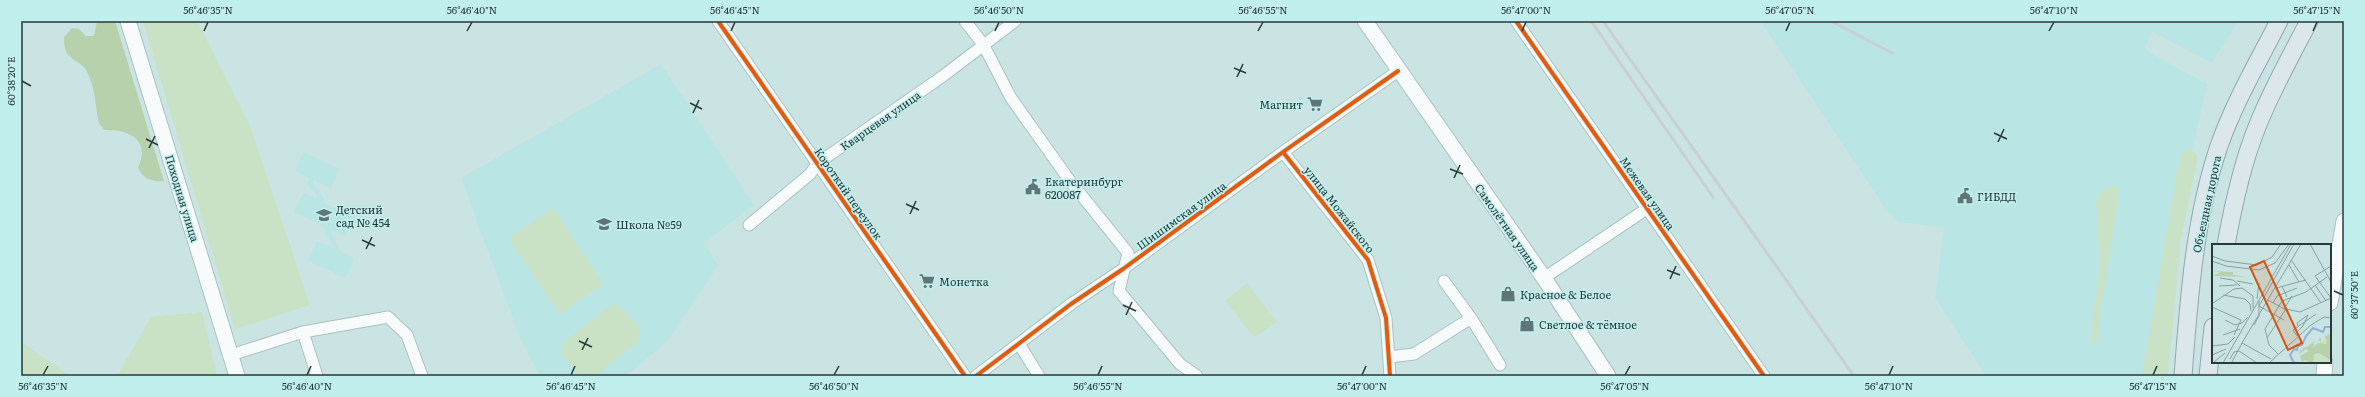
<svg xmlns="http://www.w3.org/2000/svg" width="2365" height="397" viewBox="0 0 2365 397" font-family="Literata,serif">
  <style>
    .built { fill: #bae5e5 }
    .green { fill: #c9e1c4 }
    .forest { fill: #b8d1ad }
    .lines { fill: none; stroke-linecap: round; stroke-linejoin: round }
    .street-casing { stroke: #adc1c1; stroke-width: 13 }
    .secondary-casing { stroke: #adc1c1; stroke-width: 17 }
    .primary-casing { stroke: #8ea8ae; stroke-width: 19 }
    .street { stroke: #f7fbfb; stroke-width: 11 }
    .secondary { stroke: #f7fbfb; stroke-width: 15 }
    .primary { stroke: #dbe7ea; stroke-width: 17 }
    .rail { stroke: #c8d0d0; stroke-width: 3 }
    .cycleway-casing { stroke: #c0efee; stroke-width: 6 }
    .cycleway { stroke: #e8590c; stroke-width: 4 }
    .ticks { fill: none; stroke: #273939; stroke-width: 1.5 }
    .labels { text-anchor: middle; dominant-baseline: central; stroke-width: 3; stroke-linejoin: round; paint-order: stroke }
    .poi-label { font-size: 11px; fill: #273939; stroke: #c0efee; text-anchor: start }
    .street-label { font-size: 11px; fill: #273939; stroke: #c0efee }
    .inset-river { fill: none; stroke: #93b0d8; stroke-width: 2 }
    .inset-road { fill: none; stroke: #89a0a0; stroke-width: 1 }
    .view { fill: #d55610; fill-opacity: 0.15; stroke: #d55610; stroke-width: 2 }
    .inset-edge { fill: none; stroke: #273939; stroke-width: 2 }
    .neatline { fill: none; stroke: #273939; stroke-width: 1.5 }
    .ticks-label { font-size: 10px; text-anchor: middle; fill: #273939 }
  </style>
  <rect width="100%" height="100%" fill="#cae4e4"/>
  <path class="built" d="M1760 21H2238L2212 63 2151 31 2145 50 2207 84 2144 376H1986L1935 297 1944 227 1898 222 1886 209Z
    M661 64 754 205 704 243 718 265 666 343 626 376H540L521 340 461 178Z
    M303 152 340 169 331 188 314 180 313 183 324 199 322 202 355 217 346 236 330 230 341 252 354 258 345 278 308 261 317 241 334 248 322 225 294 212 303 193 316 199 317 197 307 183 309 178 295 171Z"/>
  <path class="green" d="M143 21H197L251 128 310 305 235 329Z
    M2184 149H2190L2197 155V162L2181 238 2168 376H2142L2176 178 2181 155Z
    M2113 185 2117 187 2119 194 2096 343H2090L2100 265 2096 202C2099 192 2104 189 2113 185Z
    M551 210H555L603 284 561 313H559L510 240V237Z
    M1247 283 1277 322 1254 337 1225 301Z
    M612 304 622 308 640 329 639 341 595 376H579L561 353 563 343Z
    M202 312 217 376H117L151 317Z
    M21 342 70 376H21Z"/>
  <path class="forest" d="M97 21H115L164 181C151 182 144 179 138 168 151 141 130 129 105 130L99 124C96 109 95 90 89 76 82 56 63 65 64 37L72 28 79 29 86 36H94Z"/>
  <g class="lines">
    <defs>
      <path id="street" d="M718 21 965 376
        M965 21 983 44 1011 98 1070 181 1128 253 1119 291 1180 364 1197 376
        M1516 21 1764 376
        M1283 152 1368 260 1386 318 1390 376
        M749 225 810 174 818 163 943 76 1015 21
        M1544 278 1648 208
        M1444 281 1471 318
        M303 332 317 376
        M1019 344 1039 376
        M231 355 303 332 388 317 407 335 422 376
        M1389 357 1414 354 1471 318 1500 365
        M976 376 1071 304 1123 269 1283 152 1398 71"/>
      <path id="secondary" d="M128 21 237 376
        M1365 21 1544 278 1608 376
        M2330 303 2344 221
        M2324 376 2325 362"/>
      <path id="primary" d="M2226 245C2233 206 2242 164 2257 127 2271 91 2291 56 2309 21
        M2183 376C2189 299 2194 220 2219 146 2234 103 2258 62 2279 21
        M2208 376 2213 327"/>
    </defs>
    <use href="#street" class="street-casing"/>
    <use href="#secondary" class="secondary-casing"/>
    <use href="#primary" class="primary-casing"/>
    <use href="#street" class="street"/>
    <use href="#secondary" class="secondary"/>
    <use href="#primary" class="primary"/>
    <path class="rail" d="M1591 21 1713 197
      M1603 21 1854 376
      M1831 21 1892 53"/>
    <defs>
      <path id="cycleway" d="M718 21 965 376
        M1516 21 1764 376
        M1283 152 1368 260 1386 318 1390 376
        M976 376 1071 304 1123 269 1283 152 1398 71"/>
    </defs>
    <use href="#cycleway" class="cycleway-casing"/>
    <use href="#cycleway" class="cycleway"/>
  </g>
  <path class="ticks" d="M204 31 208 22M467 31 472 22M731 31 735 22M995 31 999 22M1258 31 1263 22M1522 31 1526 22M1786 31 1790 22M2049 31 2054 22M2313 31 2317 22M1234 68 1246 73M1237 77 1243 64M22 81 31 86M690 103 702 109M693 113 699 100M1994 133 2007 139M146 139 158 145M1998 142 2004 129M149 148 155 136M1450 169 1463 174M1454 178 1460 165M906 204 919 210M910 214 916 201M362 240 375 246M366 249 372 237M1667 270 1680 275M1670 279 1676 266M2334 291 2343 295M1123 305 1136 311M1126 315 1132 302M579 341 592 347M582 350 588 338M43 375 48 366M307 375 311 366M571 375 575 366M834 375 839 366M1098 375 1102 366M1362 375 1366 366M1625 375 1630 366M1889 375 1893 366M2153 375 2157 366"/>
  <defs>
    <symbol id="supermarket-bare" viewBox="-9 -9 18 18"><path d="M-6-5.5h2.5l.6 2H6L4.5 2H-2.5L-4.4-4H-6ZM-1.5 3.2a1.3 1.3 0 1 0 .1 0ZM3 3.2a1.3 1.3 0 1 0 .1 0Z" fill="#607575" stroke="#c0efee" stroke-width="2.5" paint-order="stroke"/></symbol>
    <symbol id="civic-bare" viewBox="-9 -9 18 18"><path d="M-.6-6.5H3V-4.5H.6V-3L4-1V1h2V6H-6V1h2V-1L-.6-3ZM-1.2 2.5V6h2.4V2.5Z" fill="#607575" stroke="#c0efee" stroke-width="2.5" paint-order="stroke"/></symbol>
    <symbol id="school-bare" viewBox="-9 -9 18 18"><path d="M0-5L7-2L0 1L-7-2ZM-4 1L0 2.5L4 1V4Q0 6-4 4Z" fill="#607575" stroke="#c0efee" stroke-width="2.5" paint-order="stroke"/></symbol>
    <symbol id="shop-bare" viewBox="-9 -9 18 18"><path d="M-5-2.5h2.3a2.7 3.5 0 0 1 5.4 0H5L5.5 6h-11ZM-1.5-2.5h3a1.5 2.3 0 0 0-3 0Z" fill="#607575" stroke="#c0efee" stroke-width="2.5" paint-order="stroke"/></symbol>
  </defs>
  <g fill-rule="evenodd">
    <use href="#supermarket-bare" x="1304" y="93" width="22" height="22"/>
    <use href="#civic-bare" x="1022" y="176" width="22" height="22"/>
    <use href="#civic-bare" x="1954" y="185" width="22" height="22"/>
    <use href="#school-bare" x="313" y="204" width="22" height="22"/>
    <use href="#school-bare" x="593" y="213" width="22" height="22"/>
    <use href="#supermarket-bare" x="916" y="270" width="22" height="22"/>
    <use href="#shop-bare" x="1497" y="283" width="22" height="22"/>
    <use href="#shop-bare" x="1516" y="313" width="22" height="22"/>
  </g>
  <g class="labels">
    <g class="poi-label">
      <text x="1303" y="104" text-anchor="end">Магнит</text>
      <text x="1045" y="181">Екатеринбург<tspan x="1045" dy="13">620087</tspan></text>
      <text x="1977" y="196">ГИБДД</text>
      <text x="336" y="209">Детский<tspan x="336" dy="13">сад № 454</tspan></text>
      <text x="616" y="224">Школа №59</text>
      <text x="939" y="281">Монетка</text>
      <text x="1520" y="294">Красное &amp; Белое</text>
      <text x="1539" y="324">Светлое &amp; тёмное</text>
    </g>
    <g class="street-label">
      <text transform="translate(880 120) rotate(-35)">Кварцевая улица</text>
      <text transform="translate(849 193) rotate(55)">Короткий переулок</text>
      <text transform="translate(1648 193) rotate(55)">Межевая улица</text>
      <text transform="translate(183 198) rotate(73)">Походная улица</text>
      <text transform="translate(2206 204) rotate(-78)">Объездная дорога</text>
      <text transform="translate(1340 209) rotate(52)">улица Можайского</text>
      <text transform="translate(1181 215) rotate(-36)">Шишимская улица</text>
      <text transform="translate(1508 227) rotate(55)">Самолётная улица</text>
    </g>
  </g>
  <g transform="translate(2212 244)">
    <rect width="119" height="119" fill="#cae4e4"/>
    <path d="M119 89V119H111L109 116V119H96L93 116 90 118 88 112 96 108 95 103 99 99 110 94 108 98 106 96 102 98V104Z" fill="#c9e1c4"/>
    <path d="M1 27 21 28V31L38 33 2 32 8 28ZM119 89V116L107 109 102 110 101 119 93 116 90 118 88 112 97 107 94 105 86 111 89 106 109 94V98L106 96 102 98 101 104 106 99 114 100 115 95 112 93Z" fill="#b8d1ad"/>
    <path class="inset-river" d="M82 119 78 111 82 105 85 106 86 102 90 101 94 92 101 84 111 88 113 83H119"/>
    <path class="inset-road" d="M98 0 119 38M0 12 13 17 45 21 60 13 69 0M79 16 109 59M0 17 14 22 47 26 63 19 77 0M77 21 87 38M119 22 103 32 119 54M8 34 21 36 28 42M25 37 41 40M103 41 114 57M7 42 25 41M70 42 75 53M64 44 94 36M11 51 33 55 38 60 39 67M45 55 47 39M56 56 74 66M1 59 22 45 30 44 41 52V64M61 59 65 52 85 44M0 63 29 76 22 91M72 65 80 52M13 76 23 81 30 79 36 73M72 76 47 62 82 0M42 81 47 72V57M86 82 85 79 96 71M83 90 91 82 96 71M11 91 28 85M85 92 81 86 104 70M55 94 74 65 88 68 119 54M0 102 16 100 23 93M66 110 57 101 53 85 70 57 94 48 115 33M0 111 14 105M18 115 22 108 27 107 45 119M59 115 30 99 89 0M2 118 13 109M20 118 30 99M11 119 79 0M57 119 99 81 112 73 119 74"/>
    <path class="view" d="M52 17 90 99 76 106 38 23Z"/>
    <rect width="119" height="119" class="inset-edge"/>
  </g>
  <rect width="2365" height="397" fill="none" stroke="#c0efee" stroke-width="44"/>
  <rect x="22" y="22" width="2321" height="353" class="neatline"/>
  <g class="ticks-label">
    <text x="208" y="14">56°46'35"N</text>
    <text x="472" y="14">56°46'40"N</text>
    <text x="735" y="14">56°46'45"N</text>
    <text x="999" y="14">56°46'50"N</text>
    <text x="1263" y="14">56°46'55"N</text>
    <text x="1526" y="14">56°47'00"N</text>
    <text x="1790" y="14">56°47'05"N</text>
    <text x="2054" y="14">56°47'10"N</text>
    <text x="2317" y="14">56°47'15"N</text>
    <text transform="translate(11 81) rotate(-90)" y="4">60°38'20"E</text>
    <text transform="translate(2354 295) rotate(-90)" y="4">60°37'50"E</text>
    <text x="43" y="390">56°46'35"N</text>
    <text x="307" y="390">56°46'40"N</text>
    <text x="571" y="390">56°46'45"N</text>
    <text x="834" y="390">56°46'50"N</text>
    <text x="1098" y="390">56°46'55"N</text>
    <text x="1362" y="390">56°47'00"N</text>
    <text x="1625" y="390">56°47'05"N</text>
    <text x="1889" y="390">56°47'10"N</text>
    <text x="2153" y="390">56°47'15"N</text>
  </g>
</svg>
